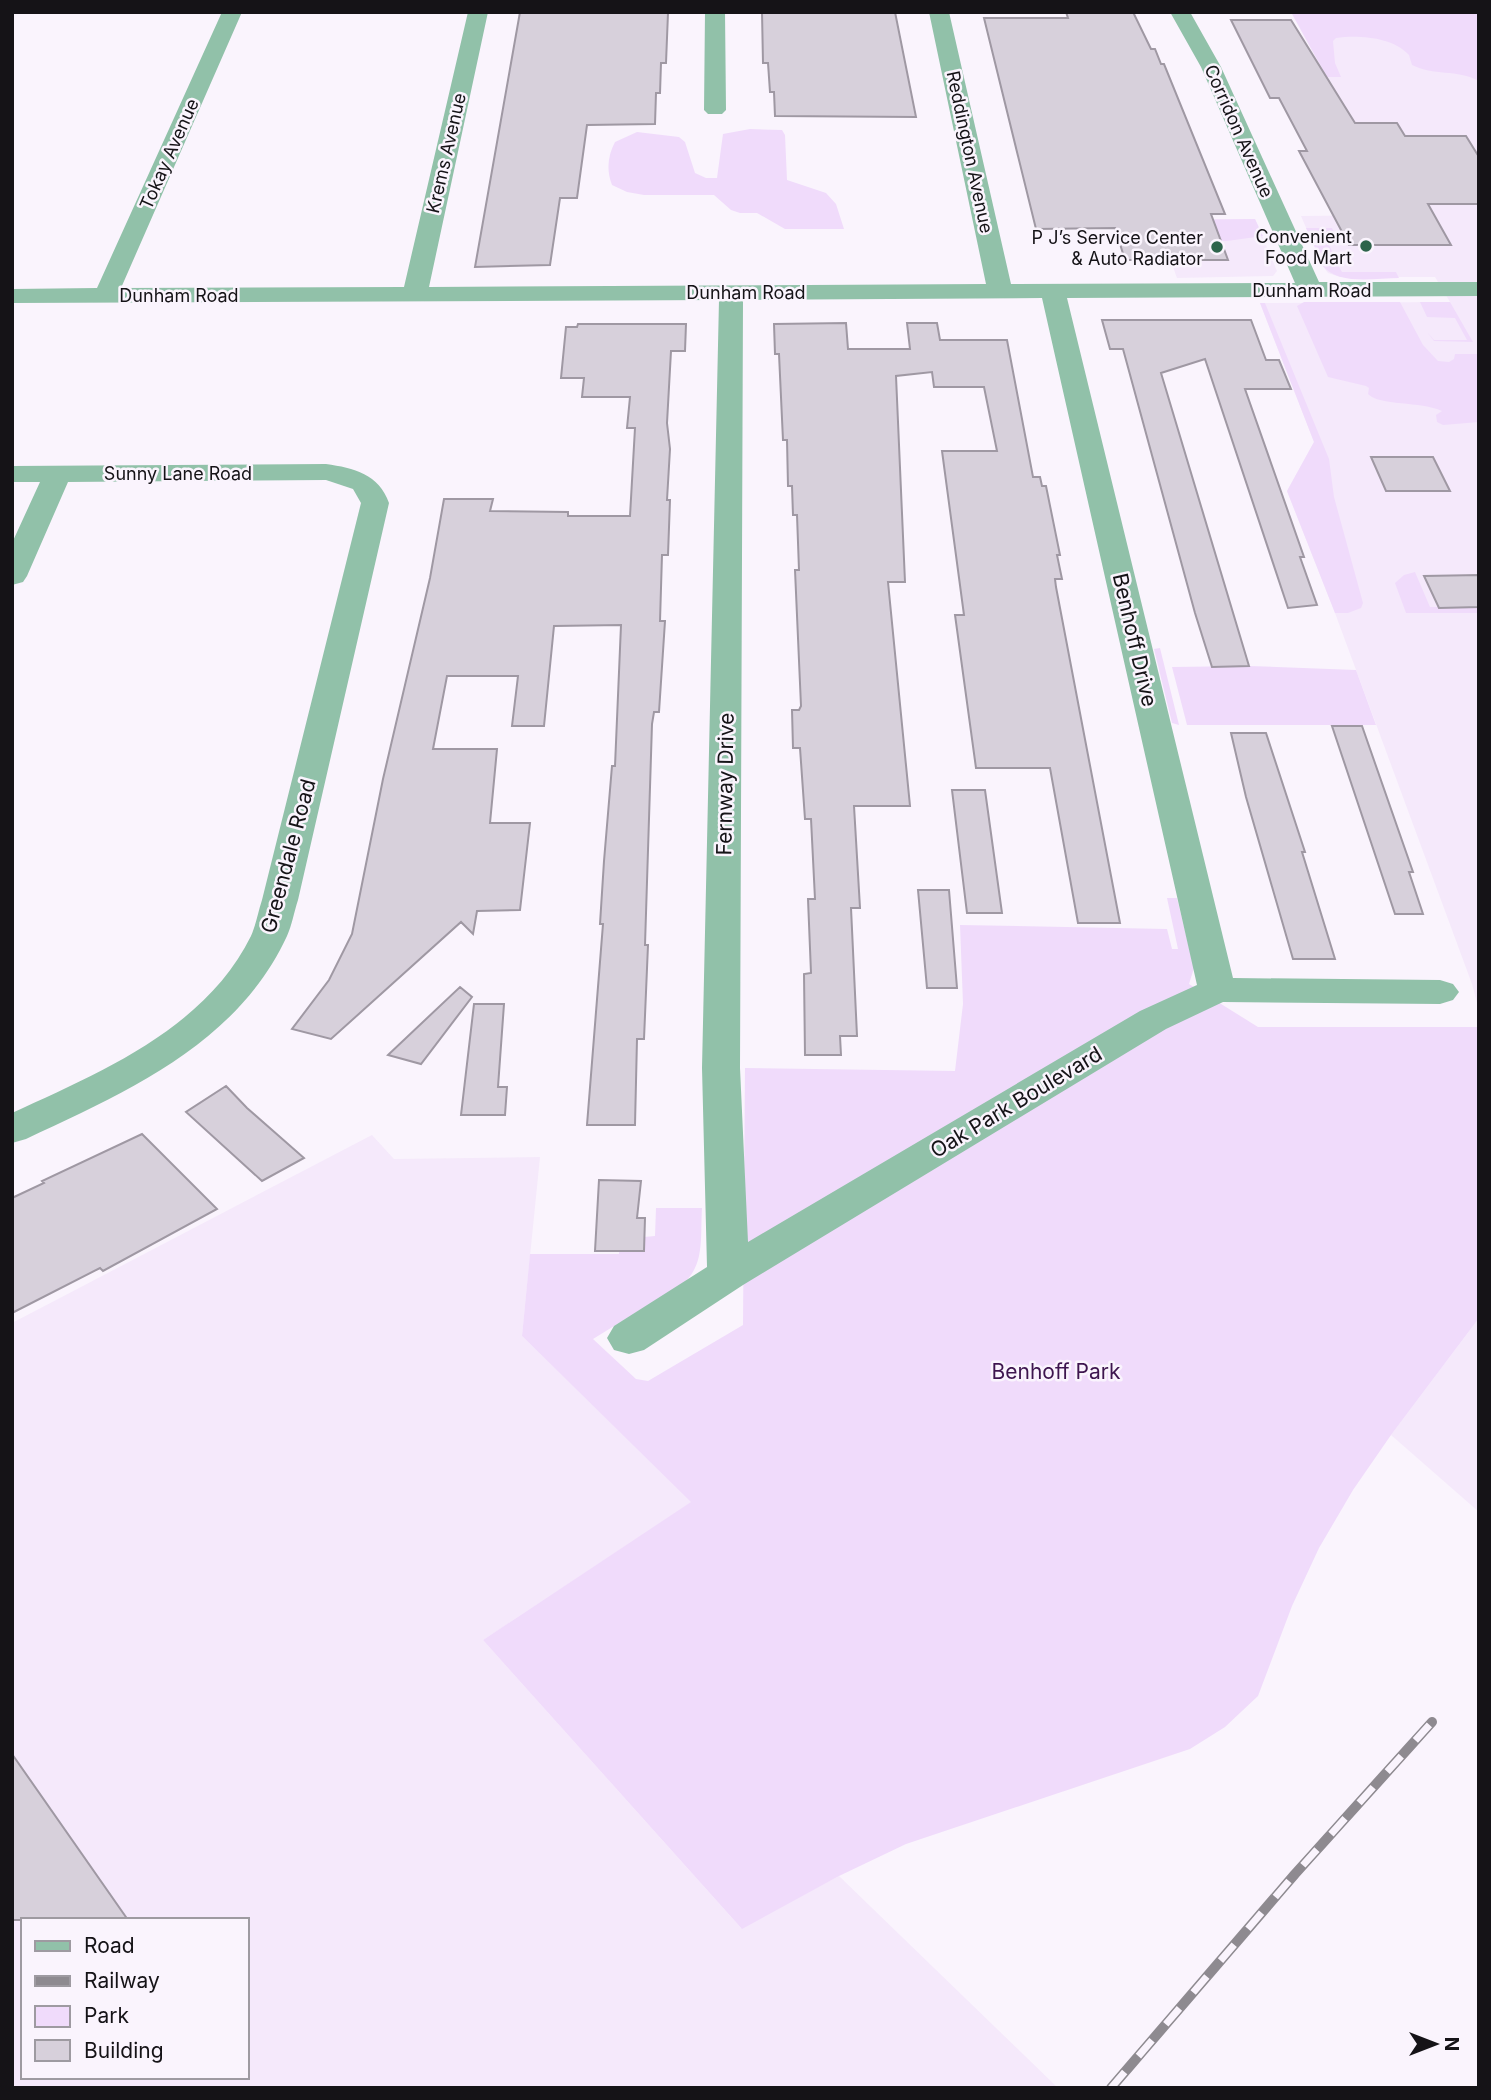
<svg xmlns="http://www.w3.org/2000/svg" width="1491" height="2100" viewBox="0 0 1491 2100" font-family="Inter,sans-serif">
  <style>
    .built { fill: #f5e9fb; fill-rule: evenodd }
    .green { fill: #f0dbfb }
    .building { fill: #d7d0db; stroke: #9f98a3; stroke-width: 2 }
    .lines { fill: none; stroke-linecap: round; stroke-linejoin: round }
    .minor { fill: #91c1a9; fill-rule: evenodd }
    .rail-casing { stroke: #8e8a90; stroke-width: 10 }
    .rail { stroke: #faf4fd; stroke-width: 7; stroke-dasharray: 21; stroke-linecap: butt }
    .poi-dot { fill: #2d644b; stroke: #faf4fd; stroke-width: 2.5 }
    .labels { text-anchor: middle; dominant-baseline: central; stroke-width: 5; stroke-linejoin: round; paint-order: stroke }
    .far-street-label { font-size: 18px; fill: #151317; stroke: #faf4fd }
    .far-poi-label { font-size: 18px; fill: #151317; stroke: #faf4fd; text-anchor: end }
    .street-label { font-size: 21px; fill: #151317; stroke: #faf4fd }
    .park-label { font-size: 21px; fill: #3e154f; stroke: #faf4fd }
  </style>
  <rect width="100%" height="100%" fill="#faf4fd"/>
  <path class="built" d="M1291 12H1479V1010L1472 984 1335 613 1287 491 1314 442 1260 303 1450 302 1435 277H1340L1328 273 1322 265 1301 216 1400 215Z
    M1255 219 1277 271 1273 276 1177 278 1156 220Z
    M372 1135 394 1159 540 1157 522 1336 692 1502 483 1640 741 1928 839 1876 1058 2088H12V1323ZM23 1920H247V2077H23Z
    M1479 1318V1512L1391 1435Z"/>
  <path class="green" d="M1291 12H1479V81C1457 69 1433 76 1412 65L1409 55C1392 37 1359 35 1336 38L1333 41 1335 63 1341 77H1327Z
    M750 129 782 130 785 135 787 180 826 193 836 204 844 229H785L757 213H740L731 210 714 195H644L627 192 612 185C606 170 608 155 615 142L637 132 679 137 685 142 695 173 706 178H717L723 134Z
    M1255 219 1263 236 1227 241H1168L1156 220Z
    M1306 228H1332L1340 245H1329L1334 255 1318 254Z
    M1322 265H1338L1342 272H1396L1399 278C1375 278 1338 286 1322 265Z
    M1304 302H1400L1423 345 1438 361 1449 362 1454 359 1455 354H1479V422L1443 425 1437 422 1436 415 1442 411C1421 401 1379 406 1368 394L1369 388 1366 386 1328 377 1297 306Z
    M1420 302H1450L1473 342 1434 341 1427 332 1434 340H1467L1455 318 1427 317Z
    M1260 303H1265L1329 459 1334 497 1363 603 1361 608 1348 613H1335L1287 491 1314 442Z
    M1415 572 1430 607H1479V613H1406L1395 583 1404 575Z
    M1160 648 1179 725 1172 723 1154 649Z
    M1249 666 1356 670 1376 725H1187L1172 667Z
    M1167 898H1177L1194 968 1189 984 1258 1027H1479V1318L1391 1435 1353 1490 1319 1548 1292 1606 1258 1696 1225 1727 1190 1749 906 1844 839 1876 742 1929 483 1640 691 1502 522 1336 530 1254H619V1251L644 1237 655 1236 656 1208H702C700 1237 706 1269 679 1286L593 1339 636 1379 648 1381 743 1325 745 1068 955 1071 963 1004 960 925 1167 929 1172 949H1178Z"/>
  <path class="building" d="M520 12 668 13 666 63H661L660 93H656L655 124 587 125 577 198H560L550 265 475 267Z
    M762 12H895L916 117 775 116 774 92H770L768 63H763Z
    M1066 12H1133L1151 49H1155L1161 64H1164L1225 214H1211L1228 260H1125L1115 228 1036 229 984 18H1068Z
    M1231 20H1291L1355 123H1397L1405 136H1466L1479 157V204H1428L1451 245H1349L1299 151H1307L1279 98H1270Z
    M1102 320H1251L1266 360H1279L1291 389H1245L1304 557H1300L1317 605 1288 608 1205 359 1161 373 1249 666 1212 667 1195 613 1123 349H1110Z
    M846 323 848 349H910L907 323H937L940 340H1007L1033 477H1040L1042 486H1046L1060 555H1057L1062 579H1055L1056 587 1120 923H1078L1050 768H976L955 615H964L942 451H997L984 387H934L932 372 896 376 905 582H888L910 806H854L860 908H851L857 1036H840L841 1055H805L804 974 811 973 808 899H815L811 819H805L800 748H793L792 710H799L801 706 795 570H799L797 515H793L792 486H788L787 440H783L779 354H775L774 324Z
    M578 324H686L685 351H671L667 423 670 449 667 500H670L668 555H662L660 621H665L659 712H654L652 724 645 945H648L644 1039H637L635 1125H587L603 924H600L604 861 612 766H615L621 625 554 626 544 726H512L518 676H447L433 749H497L490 823H530L520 910 477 911 473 934 461 922 331 1039 292 1029 329 980 352 934 383 779 430 578 444 499H493L490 511 568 512V516H630L635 428H627L630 397H582L584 378H561L566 327H577Z
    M1371 457H1433L1450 491H1386Z
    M1479 575V607L1439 608 1424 576Z
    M1332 726H1362L1413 872H1409L1423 914H1395Z
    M1231 733H1266L1305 852H1302L1335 959H1293L1246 797Z
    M952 790H985L1002 913H967Z
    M918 890H949L957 988H927Z
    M460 987 472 997 421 1064 388 1055Z
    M474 1004H504L498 1087H507L505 1115H461Z
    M226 1086 247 1108 304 1158 262 1181 186 1112Z
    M142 1134 217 1209 103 1271 100 1268 12 1313V1198L44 1183 42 1181Z
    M599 1180 641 1181 637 1218H645L644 1251H595Z
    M12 1754 128 1920H12Z"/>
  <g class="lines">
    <path class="minor" d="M222 12H242L121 288 404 287 468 12H488L429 287 986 284 929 12H949L1011 284 1295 283 1201 67 1170 12H1190L1221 67 1319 282H1479V296L1067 298 1233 978 1440 980 1453 984 1459 992 1453 1000 1440 1004 1223 1002 1166 1029 743 1285 644 1350 629 1354 614 1350 607 1338 614 1326 707 1267 702 1068 719 300 12 303V289L97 288ZM1042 298 1197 985 1140 1011 748 1242 740 1068 743 300Z
      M705 12H725L726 110 722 114H708L704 110Z
      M326 464C354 468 379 474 389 503L298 900C294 912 292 925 287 936 237 1044 128 1091 26 1139L12 1143V1113C101 1072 205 1029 251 936 256 925 258 912 262 900L361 503 353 489 326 480 68 482 27 576 23 582 12 585V543L40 482H12V466Z"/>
    <defs>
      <path id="rail" d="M1111 2088 1295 1874 1432 1722"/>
    </defs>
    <use href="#rail" class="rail-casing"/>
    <use href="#rail" class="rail"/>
  </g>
  <g class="poi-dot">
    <circle cx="1366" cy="246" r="7"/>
    <circle cx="1217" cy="247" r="7"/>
  </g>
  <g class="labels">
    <g class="far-street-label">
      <text transform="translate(1239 131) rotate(66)">Corridon Avenue</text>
      <text transform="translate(970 152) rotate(78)">Reddington Avenue</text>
      <text transform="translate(446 153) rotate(-77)">Krems Avenue</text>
      <text transform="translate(169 154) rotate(-66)">Tokay Avenue</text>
      <text x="1312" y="290">Dunham Road</text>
      <text x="746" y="292">Dunham Road</text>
      <text x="179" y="295">Dunham Road</text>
      <text x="178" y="473">Sunny Lane Road</text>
    </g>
    <g class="far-poi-label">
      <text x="1352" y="236">Convenient<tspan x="1352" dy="21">Food Mart</tspan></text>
      <text x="1203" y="237">P J’s Service Center<tspan x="1203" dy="21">&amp; Auto Radiator</tspan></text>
    </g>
    <g class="street-label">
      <text transform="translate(1135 640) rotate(77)">Benhoff Drive</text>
      <text transform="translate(725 784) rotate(-89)">Fernway Drive</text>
      <text transform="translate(288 856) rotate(-75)">Greendale Road</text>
      <text transform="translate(1016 1102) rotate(-31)">Oak Park Boulevard</text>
    </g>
    <g class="park-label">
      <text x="1056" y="1371">Benhoff Park</text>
    </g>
  </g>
  <rect width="1491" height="2100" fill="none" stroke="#151317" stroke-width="28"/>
  <rect x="21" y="1918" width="228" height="161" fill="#faf4fd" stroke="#9e9aa1" stroke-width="2"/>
  <rect x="35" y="1941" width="35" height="10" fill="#91c1a9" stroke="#9e9aa1" stroke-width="2"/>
  <text x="84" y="1953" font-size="21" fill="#151317">Road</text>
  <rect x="35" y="1976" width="35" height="10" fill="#8e8a90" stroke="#9e9aa1" stroke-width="2"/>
  <text x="84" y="1988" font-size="21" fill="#151317">Railway</text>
  <rect x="35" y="2006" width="35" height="21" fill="#f0dbfb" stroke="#9e9aa1" stroke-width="2"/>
  <text x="84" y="2023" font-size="21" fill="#151317">Park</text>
  <rect x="35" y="2040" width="35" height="21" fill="#d7d0db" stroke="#9e9aa1" stroke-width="2"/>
  <text x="84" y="2058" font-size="21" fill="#151317">Building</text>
  <g transform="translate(1435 2044) rotate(90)" stroke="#faf4fd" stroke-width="5" paint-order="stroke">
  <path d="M0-5L12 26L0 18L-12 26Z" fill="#151317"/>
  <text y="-10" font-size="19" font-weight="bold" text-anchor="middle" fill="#151317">N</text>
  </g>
</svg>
